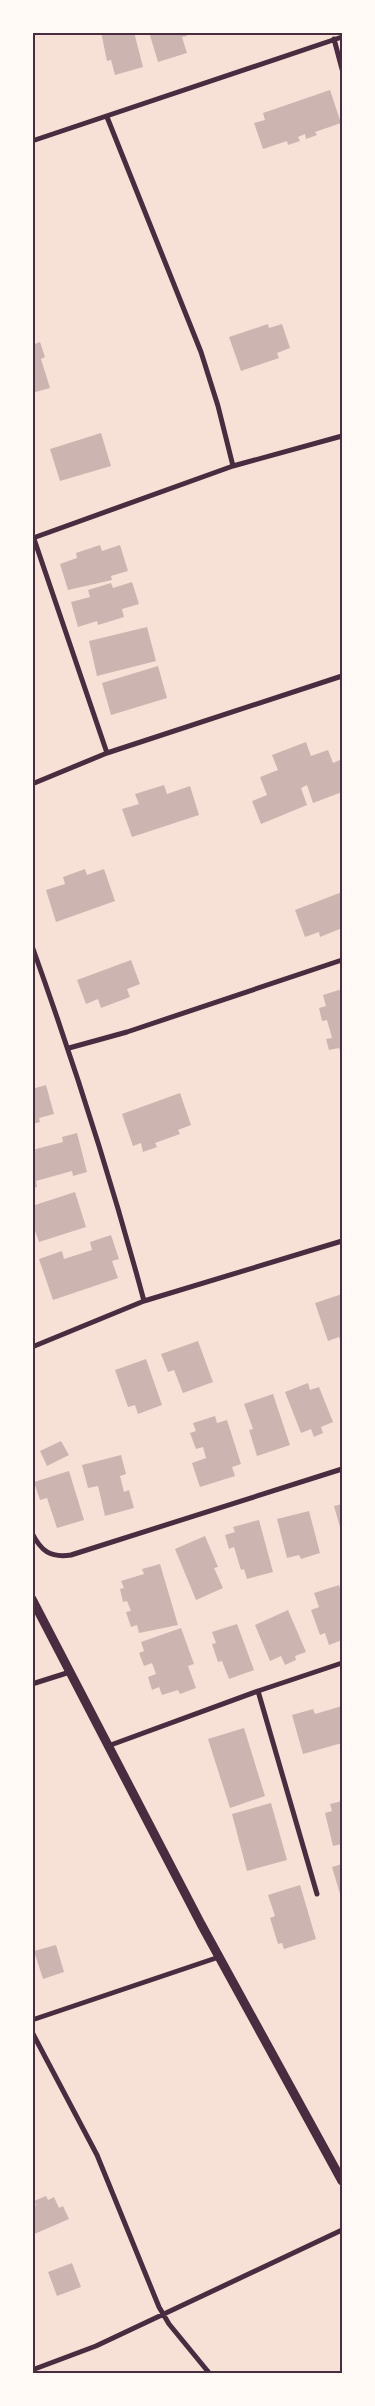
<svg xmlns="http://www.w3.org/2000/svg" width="375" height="2406" viewBox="0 0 375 2406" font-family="Arial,sans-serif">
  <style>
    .building { fill: #ccb4b1 }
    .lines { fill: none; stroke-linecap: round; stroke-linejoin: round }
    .minor { stroke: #4a2c40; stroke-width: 5 }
    .tertiary { stroke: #4a2c40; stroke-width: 9 }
    .neatline { fill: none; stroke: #4a2c40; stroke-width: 2 }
  </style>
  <rect width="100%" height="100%" fill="#f7e1d7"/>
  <path class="building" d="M101 32H134L143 67 115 75 111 60 107 61Z
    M149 32H186L187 36 182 37 187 53 158 62Z
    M330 90 341 123 315 132 317 135 306 139 305 134 298 137 300 141 288 145 287 141 263 149 254 123 265 120 263 113Z
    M268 324 269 328 282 324 290 348 277 353 279 358 241 371 229 337Z
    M40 342 45 357 41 359 50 388 32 393V345Z
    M101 433 111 466 60 481 50 449Z
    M100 545 102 551 120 545 128 571 111 576 112 580 68 590 60 564 77 558 76 553Z
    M132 582 139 604 122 609 124 617 98 625 97 621 78 627 71 602 90 597 88 590 111 583 113 588Z
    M147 627 156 661 97 676 89 641Z
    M158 666 167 698 111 715 102 683Z
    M306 742 311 756 328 750 333 763 342 759V792L313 803 307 785 301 788 307 805 261 824 252 801 267 795 260 777 278 770 272 755Z
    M164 785 167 794 190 786 199 815 132 837 122 809 139 804 135 794Z
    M85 869 87 875 104 869 115 901 56 922 46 890 65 884 63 877Z
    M342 892V928L320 937 319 932 305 937 295 910Z
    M131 960 140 984 127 989 130 997 101 1008 98 999 86 1004 77 980Z
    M342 989V1057L339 1048 329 1050 326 1039 332 1038 327 1020 322 1021 319 1008 326 1006 323 995Z
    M46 1085 54 1114 39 1118 40 1122 32 1124V1089Z
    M180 1093 191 1125 178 1130 180 1134 155 1143 157 1147 143 1152 141 1143 133 1146 122 1114Z
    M77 1133 87 1172 73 1176 72 1171 36 1181 37 1187 32 1188V1150L63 1142 62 1137Z
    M75 1192 86 1227 39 1242 32 1222V1206Z
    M111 1235 119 1259 112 1261 118 1278 53 1300 39 1259 62 1251 64 1259 92 1250 90 1242Z
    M342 1294V1346L339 1337 328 1341 315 1303Z
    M198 1341 213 1382 183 1393 174 1370 168 1372 161 1354Z
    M146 1359 162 1405 138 1414 135 1405 128 1407 115 1370Z
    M308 1383 310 1390 319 1387 333 1422 321 1427 323 1433 314 1437 311 1429 301 1433 285 1392Z
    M273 1394 290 1445 257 1456 249 1430 253 1429 244 1404Z
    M215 1416 217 1423 227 1420 241 1464 232 1467 235 1476 200 1487 192 1463 206 1458 203 1447 196 1449 190 1433 196 1431 193 1423Z
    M61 1441 69 1455 47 1466 40 1451Z
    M121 1455 126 1474 120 1476 124 1492 129 1490 134 1508 105 1516 98 1486 88 1488 82 1465Z
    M69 1471 84 1520 57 1528 47 1498 40 1500 34 1482Z
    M342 1504V1534L334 1506Z
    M309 1511 320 1553 301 1559 299 1555 287 1558 277 1519Z
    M259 1520 273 1572 247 1579 244 1569 241 1570 234 1547 229 1549 225 1535 235 1532 233 1527Z
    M205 1536 218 1567 214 1568 223 1588 196 1600 175 1549Z
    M160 1564 178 1625 139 1633 137 1625 131 1627 126 1612 131 1611 127 1601 123 1602 120 1589 124 1588 121 1581 144 1574 142 1569Z
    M339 1585 342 1595V1640L329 1645 325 1633 320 1635 311 1610 319 1607 314 1593Z
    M288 1610 306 1652 295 1656 296 1660 285 1665 281 1656 270 1661 255 1625Z
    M237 1624 254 1670 229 1679 222 1661 218 1662 212 1644 216 1643 212 1632Z
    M181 1628 194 1664 188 1666 196 1688 180 1694 178 1690 162 1695 159 1687 152 1690 148 1677 156 1674 152 1663 144 1666 139 1653 144 1651 141 1642Z
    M342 1706V1743L303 1754 292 1715 313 1709 315 1714Z
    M244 1728 265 1796 230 1808 208 1739Z
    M342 1801V1844L333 1846 325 1813 332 1811 330 1804Z
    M271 1803 287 1860 247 1871 232 1814Z
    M342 1864V1893L340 1894 332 1867Z
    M300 1885 316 1939 284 1949 282 1943 278 1944 270 1918 275 1916 268 1895Z
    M56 1945 64 1972 43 1979 34 1951Z
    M46 2196 48 2200 54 2197 59 2208 63 2206 69 2219 32 2235V2207L36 2205 34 2201Z
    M72 2263 81 2287 57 2296 48 2272Z"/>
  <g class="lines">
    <path class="minor" d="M334 39 342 69
      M107 117 201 352 218 406 233 466
      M32 141 342 37
      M33 536 107 753
      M33 538 233 466 342 436
      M32 784 107 753 342 676
      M32 946C74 1063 112 1182 144 1301
      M69 1048 127 1032 342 960
      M32 1347 144 1301 342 1241
      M32 1533C41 1551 50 1558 71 1555L342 1469
      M32 1684 70 1672
      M258 1691 317 1894
      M108 1746 258 1691 342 1663
      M32 2020 219 1957
      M32 2032 97 2155 159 2307 169 2324 210 2374
      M32 2370 96 2346 342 2230"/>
    <path class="tertiary" d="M32 1599 201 1924 342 2181"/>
  </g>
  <rect width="375" height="2406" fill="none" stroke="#fffaf5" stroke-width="68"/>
  <rect x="34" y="34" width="307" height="2338" class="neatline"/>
</svg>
